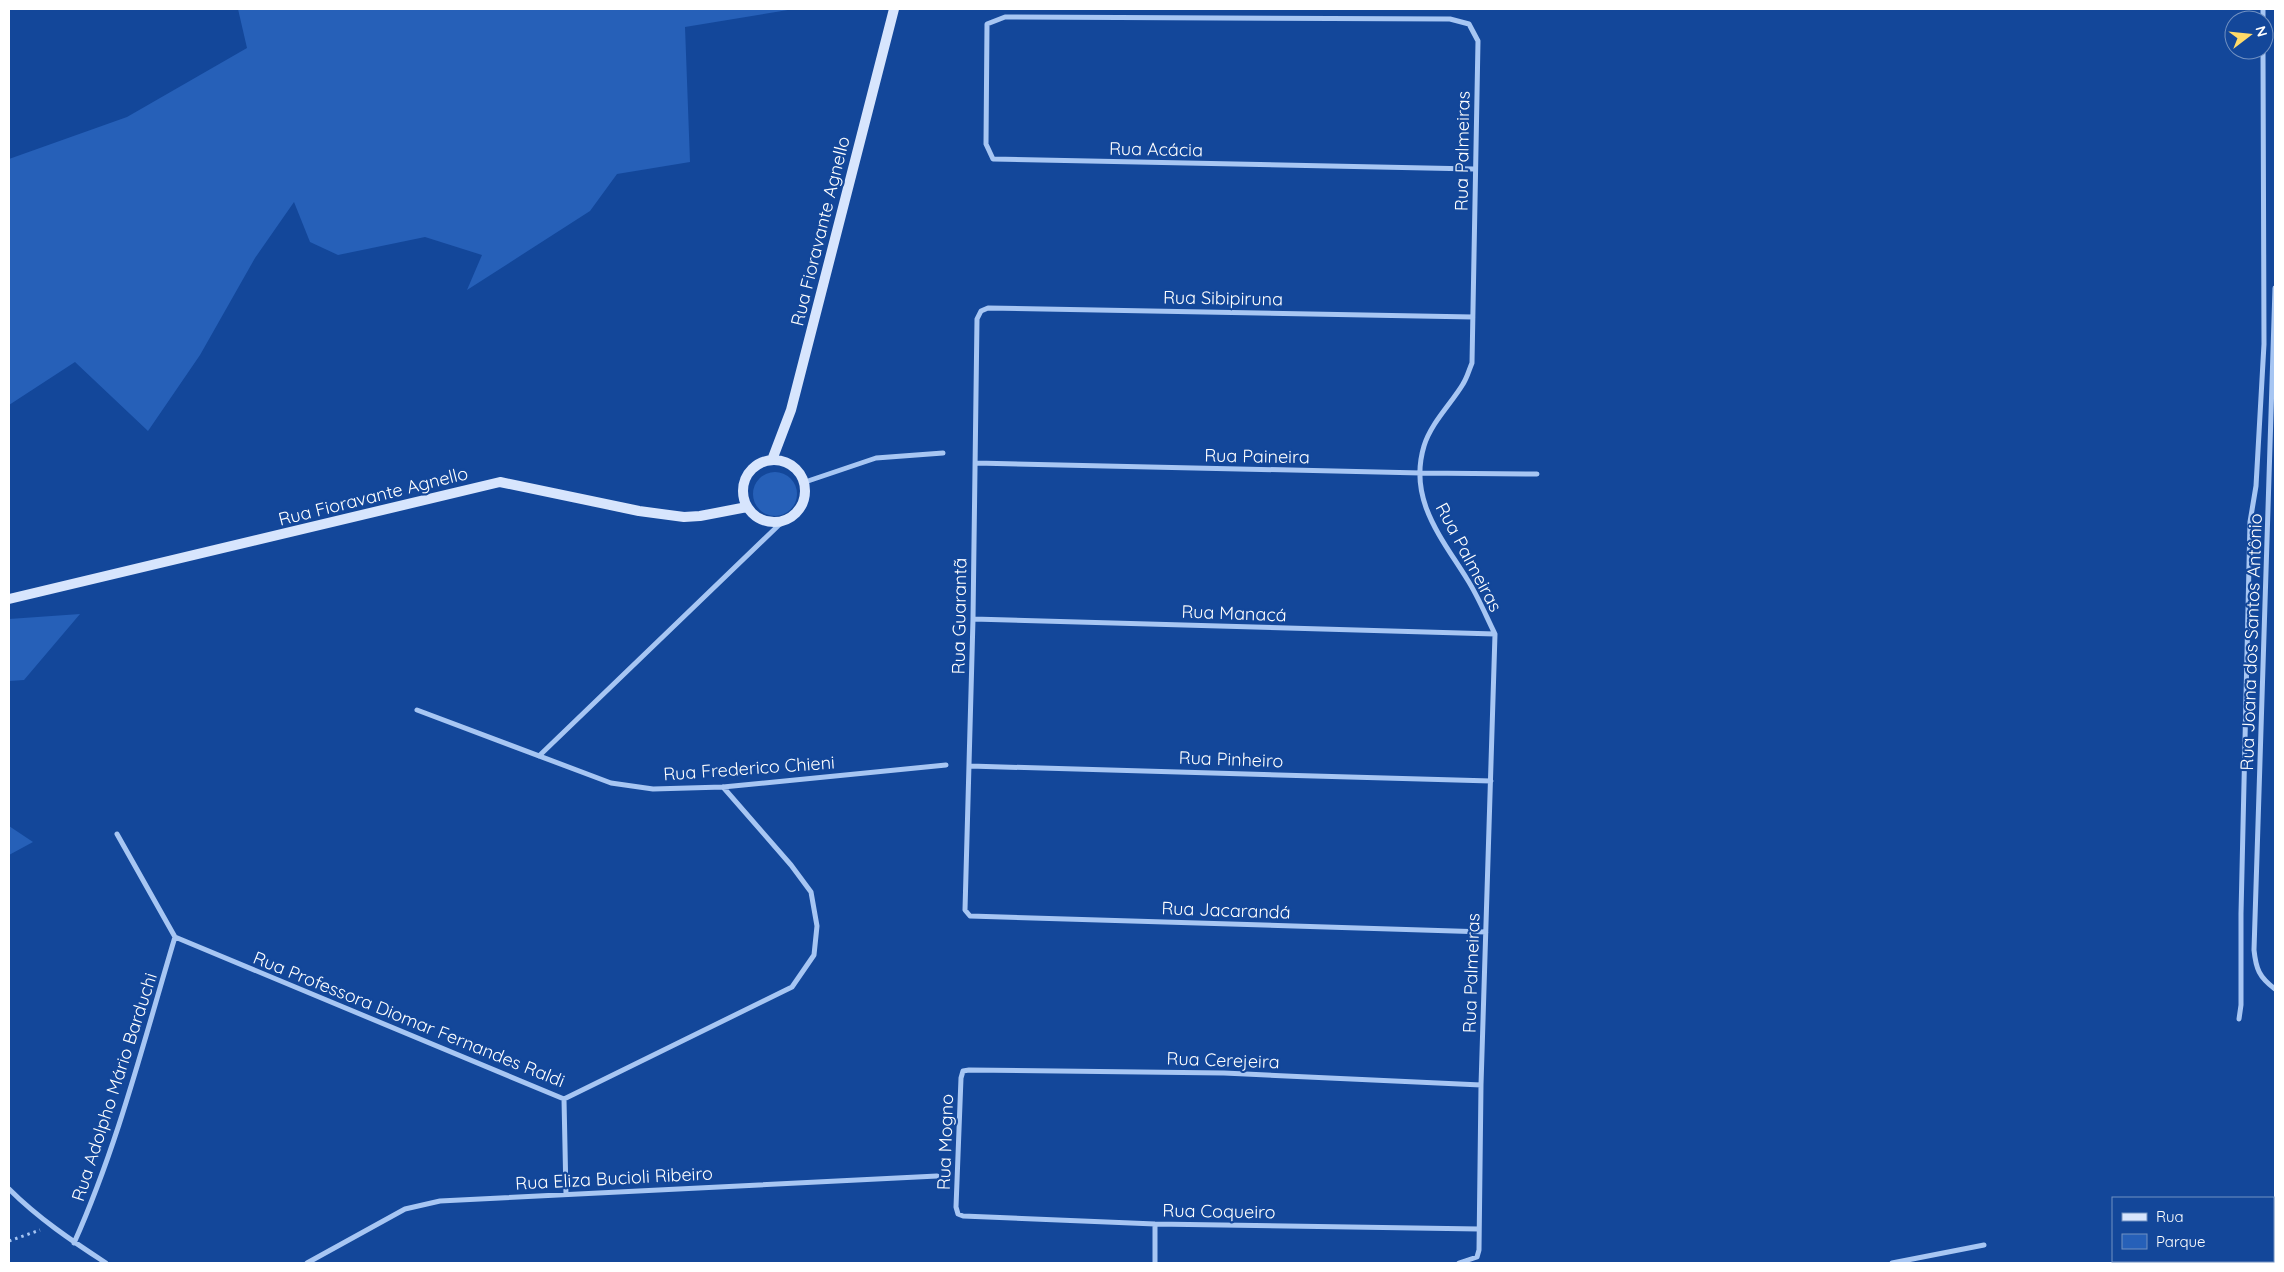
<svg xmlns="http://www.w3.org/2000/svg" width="2284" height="1272" viewBox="0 0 2284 1272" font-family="Quicksand,sans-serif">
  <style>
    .green { fill: #2660b8 }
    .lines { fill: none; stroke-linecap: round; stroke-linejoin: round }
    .path { stroke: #a7c6f3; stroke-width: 3; stroke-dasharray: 2.5 4; stroke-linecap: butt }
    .minor { stroke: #a7c6f3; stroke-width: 5 }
    .secondary { stroke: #d7e5fd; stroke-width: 10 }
    .labels { text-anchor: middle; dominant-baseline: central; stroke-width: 4.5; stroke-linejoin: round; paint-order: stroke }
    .street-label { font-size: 18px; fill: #fff; stroke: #13479a }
  </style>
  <rect width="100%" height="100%" fill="#13479a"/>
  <path class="green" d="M238 9H794L685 27 690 162 617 174 590 211 467 290 482 255 425 237 338 255 310 242 294 202 255 258 200 355 148 431 75 362 9 405V159L127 117 247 48Z
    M753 494a22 22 0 1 1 44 0a22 22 0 1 1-44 0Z
    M80 614 24 680 9 681V619Z
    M9 826 33 842 9 855Z"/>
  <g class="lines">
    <path class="path" d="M9 1241 40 1230"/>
    <path class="minor" d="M2263 9V20
      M2275 288 2254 950C2256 969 2259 977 2275 989
      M1473 317 988 308 981 311 977 319 973 619 965 910 970 916 1486 932
      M976 463 1421 473 1537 474
      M805 482 876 458 943 453
      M973 619 1495 634
      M417 710 611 783 653 789 723 787 946 765
      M539 756 782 522
      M970 766 1491 781
      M117 834 175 937 564 1099 792 987 814 955 817 926 811 892 791 865 723 787
      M2239 1019 2241 1005V914L2250 522 2256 486 2264 344 2263 50
      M564 1099 566 1195
      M9 1189C38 1218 72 1241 106 1263
      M1479 1229 1155 1224 963 1216 958 1214 956 1207 961 1078 963 1071 969 1070 1224 1073 1481 1085
      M74 1243C118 1145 144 1040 175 937
      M307 1263 405 1209 440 1201 937 1176
      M1155 1263V1224
      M1459 1263 1477 1257 1479 1250 1481 1085 1495 634C1486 616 1478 596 1467 579 1441 537 1408 499 1424 446 1431 423 1451 404 1463 384 1467 378 1469 370 1472 363L1478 41 1469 24 1450 19 1005 17 987 24 986 144 993 159 1474 169
      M1892 1263 1984 1245"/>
    <path class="secondary" d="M743 491a31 31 0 1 1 62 0a31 31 0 1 1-62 0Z
      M772 460 791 410 894 9
      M9 599 500 482 639 511 684 517 700 516 747 507"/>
  </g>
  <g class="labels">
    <g class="street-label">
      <text transform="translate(1156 149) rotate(1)">Rua Acácia</text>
      <text transform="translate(1462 151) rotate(-89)">Rua Palmeiras</text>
      <text transform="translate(820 231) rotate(-76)">Rua Fioravante Agnello</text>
      <text transform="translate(1223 298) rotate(1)">Rua Sibipiruna</text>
      <text transform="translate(1257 456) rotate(1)">Rua Paineira</text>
      <text transform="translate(373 496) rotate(-14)">Rua Fioravante Agnello</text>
      <text transform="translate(1469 557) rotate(62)">Rua Palmeiras</text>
      <text transform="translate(1234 613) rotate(2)">Rua Manacá</text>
      <text transform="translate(959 616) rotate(-89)">Rua Guarantã</text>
      <text transform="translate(2251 642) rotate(-88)">Rua Joana dos Santos Antônio</text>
      <text transform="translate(1231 759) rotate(2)">Rua Pinheiro</text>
      <text transform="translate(749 768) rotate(-4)">Rua Frederico Chieni</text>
      <text transform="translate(1226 910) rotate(2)">Rua Jacarandá</text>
      <text transform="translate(1471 973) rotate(-88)">Rua Palmeiras</text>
      <text transform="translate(409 1019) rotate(22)">Rua Professora Diomar Fernandes Raldi</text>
      <text transform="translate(1223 1060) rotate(2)">Rua Cerejeira</text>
      <text transform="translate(114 1087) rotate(-72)">Rua Adolpho Mário Barduchi</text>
      <text transform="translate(945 1142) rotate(-88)">Rua Mogno</text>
      <text transform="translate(614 1178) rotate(-3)">Rua Eliza Bucioli Ribeiro</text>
      <text transform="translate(1219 1211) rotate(1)">Rua Coqueiro</text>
    </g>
  </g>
  <rect width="2284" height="1272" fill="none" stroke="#ffffff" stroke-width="20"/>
  <rect x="2112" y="1197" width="162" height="65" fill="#13479a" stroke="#7191c2"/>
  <rect x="2122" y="1213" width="25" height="8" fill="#d7e5fd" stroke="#7191c2"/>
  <text x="2156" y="1222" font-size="15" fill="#ffffff">Rua</text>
  <rect x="2122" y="1234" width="25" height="15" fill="#2660b8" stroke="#7191c2"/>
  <text x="2156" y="1247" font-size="15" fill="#ffffff">Parque</text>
  <g transform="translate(2249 35) rotate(74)"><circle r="24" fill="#13479a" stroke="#7191c2"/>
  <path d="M0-4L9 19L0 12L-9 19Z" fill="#ffdb69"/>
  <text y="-8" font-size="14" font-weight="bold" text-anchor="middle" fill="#ffffff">N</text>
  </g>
</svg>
